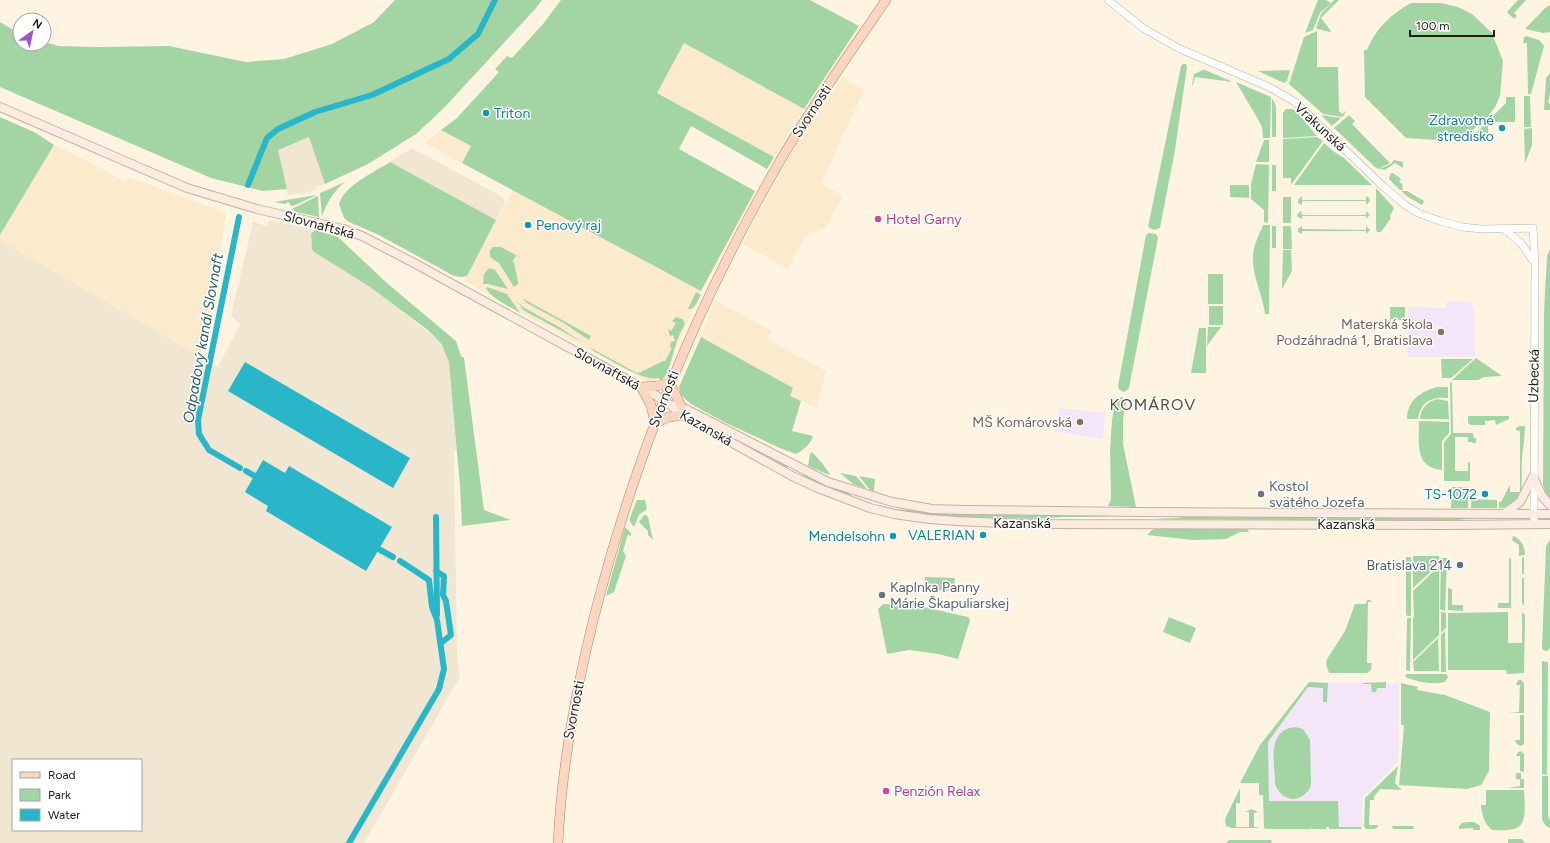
<svg xmlns="http://www.w3.org/2000/svg" width="1550" height="843" viewBox="0 0 1550 843" font-family="Figtree,sans-serif">
  <style>
    .built { fill: #fceacd }
    .industrial { fill: #f1e6d1; fill-rule: evenodd }
    .education { fill: #f4e6f9 }
    .green { fill: #a3d5a4 }
    .water { fill: #2ab6c9 }
    .lines { fill: none; stroke-linecap: round; stroke-linejoin: round }
    .canal { stroke: #2ab6c9; stroke-width: 6 }
    .tertiary-casing { stroke: #c0b39e; stroke-width: 8 }
    .secondary-casing { stroke: #c0b39e; stroke-width: 10 }
    .primary-casing { stroke: #ac846a; stroke-width: 10 }
    .tertiary { stroke: #fff; stroke-width: 7 }
    .secondary { stroke: #fcebe0; stroke-width: 8 }
    .primary { stroke: #fad6c1; stroke-width: 9 }
    .culture-dot { fill: #0f9aa8; stroke: #fff; stroke-width: 1.5 }
    .hotel-dot { fill: #d1479c; stroke: #fff; stroke-width: 1.5 }
    .education-dot { fill: #8d6e63; stroke: #fff; stroke-width: 1.5 }
    .worship-dot { fill: #6b7280; stroke: #fff; stroke-width: 1.5 }
    .service-dot { fill: #5c6f8a; stroke: #fff; stroke-width: 1.5 }
    .labels { text-anchor: middle; dominant-baseline: central; stroke-width: 3; stroke-linejoin: round; paint-order: stroke }
    .street-label { font-size: 14px; fill: #221d15; stroke: #fff }
    .culture-label { font-size: 14px; fill: #0d838f; stroke: #fff; text-anchor: end }
    .hotel-label { font-size: 14px; fill: #b23c85; stroke: #fff; text-anchor: start }
    .education-label { font-size: 14px; fill: #785e54; stroke: #fff; text-anchor: end }
    .worship-label { font-size: 14px; fill: #5b616d; stroke: #fff; text-anchor: start }
    .service-label { font-size: 14px; fill: #4e5e75; stroke: #fff; text-anchor: end }
    .water-label { font-size: 15px; font-style: italic; fill: #265c64; stroke: #fff }
    .quarter-label { font-size: 16px; letter-spacing: 1px; fill: #544937; stroke: #fff }
  </style>
  <rect width="100%" height="100%" fill="#fff4e2"/>
  <path class="built" d="M684 43 804 109 774 157 657 93Z
    M843 77 864 90 821 183 843 196 826 227 805 236 788 269 743 244 784 165 815 115Z
    M441 130 471 146 462 163 425 143Z
    M54 145 85 160 126 182 129 177 226 213 222 238 201 357 0 240V235Z
    M513 190 701 291 662 380 646 381 464 281Z
    M715 300 772 331 768 340 826 371 817 408 790 396 793 388 701 337Z"/>
  <path class="industrial" d="M309 137 325 184 316 187V190L301 194 288 195 278 150Z
    M412 148 503 197 505 203 496 220 390 162Z
    M269 220 315 230 311 234 312 249 314 252 370 287 435 337 446 351 449 362 460 453 454 450 457 656 460 677 364 843H0V240L218 367 240 324 231 315 253 222 267 226ZM13 760H141V830H13Z"/>
  <path class="education" d="M1446 302H1470L1474 308 1475 357H1408V307L1446 308Z
    M1059 408 1105 413 1103 439 1054 431Z
    M1309 682 1399 683 1398 762 1363 797 1362 827 1269 826 1268 742 1308 687Z"/>
  <path class="green" d="M395 0H542L536 8 444 108 416 134 368 164 325 184 309 137 278 150 287 189 263 191 211 178 0 87V22L20 34V44H44V42L59 46 99 47 169 46 246 62 284 59 332 44 374 22Z
    M561 0H810L859 26 804 109 684 43 657 93 774 157 767 169 691 126 679 149 755 191 701 291 462 163 471 146 441 130 457 118 499 72 495 69 507 56 512 58 543 24Z
    M1318 0H1326L1331 3 1320 13 1313 30 1305 33Z
    M1334 0H1339L1321 18 1331 31 1330 32 1317 29 1316 28 1321 14Z
    M1518 0H1526L1514 13 1517 16 1514 19 1507 12Z
    M1411 3H1441L1458 7 1472 14 1492 33 1503 61 1500 96 1495 107 1487 118 1474 129 1460 137 1436 140 1406 138 1365 97 1364 50H1367C1376 28 1391 14 1411 3Z
    M1550 5V32L1543 33 1525 29 1545 8Z
    M1317 31V67H1338L1339 111 1342 114 1346 111V112L1342 117 1323 114 1289 84 1304 37Z
    M1526 36 1539 40 1544 46 1531 94H1528L1527 43H1523L1524 37Z
    M1183 64H1186L1187 67 1175 150 1160 228 1154 230 1148 227 1181 66Z
    M1203 70H1205L1233 82 1195 77 1193 85H1192L1194 74Z
    M1290 70 1287 81 1284 83 1258 71Z
    M1550 73V94L1548 102 1550 104V110H1544L1546 78Z
    M1236 82 1271 97 1270 138H1263L1262 127 1259 121Z
    M1524 96H1530L1531 127H1524Z
    M1506 97H1515V122H1488V141L1469 140 1506 103Z
    M1272 99 1274 101 1276 106V137H1272Z
    M1286 109H1291L1295 110 1317 136 1283 138V113Z
    M1321 115 1341 118 1332 126Z
    M1349 115 1355 121 1352 124 1390 163 1378 169 1375 167 1334 128Z
    M0 117 36 133 54 145 0 235Z
    M1532 128V145L1525 163 1524 129Z
    M1317 137 1323 141 1291 185V178H1283V139Z
    M1264 140H1269V162H1256Z
    M1324 143 1333 151 1344 158 1372 185H1294Z
    M1394 160 1403 162V168L1395 163 1385 170 1379 169 1391 164Z
    M390 162 496 220 467 276 462 277 454 276 377 234 349 222 344 218 339 204C344 186 374 172 390 162Z
    M1256 164 1269 165 1268 223 1264 222V210L1251 199V184Z
    M1272 165H1276V191H1272Z
    M1393 173 1401 179 1399 182 1403 185 1402 187 1403 190H1400L1389 179 1390 174Z
    M345 182C334 191 326 203 322 217L320 193Z
    M1230 185H1249V198L1230 197Z
    M1376 188 1394 208 1390 216 1391 218 1381 232H1377L1376 229Z
    M1401 191H1407L1424 201 1422 205 1408 197Z
    M317 195 293 206 290 205V203L287 202 286 204 274 202Z
    M318 196 319 217 296 212 292 209Z
    M1302 196V200H1366V196L1369 198 1370 201 1366 205V201H1302V205L1298 203V200Z
    M1283 197H1291V223H1283Z
    M1301 211 1302 215H1366V211L1370 215 1366 219V216H1302V219L1298 217 1297 215Z
    M1263 225H1270L1269 314H1265C1262 291 1249 272 1254 248 1256 240 1260 233 1263 225Z
    M1272 226H1276V248H1272Z
    M1283 226H1291L1292 249H1283Z
    M1302 226V229L1366 230V226L1370 230 1366 234V231H1302V234L1298 232V229Z
    M315 230 338 237 388 284 456 341 461 356 464 358 484 510 511 520 462 526 460 486 449 362 442 345 435 337 429 331 370 287 314 252 312 249 311 234Z
    M1149 233 1156 234 1158 238 1129 388 1126 391 1123 392 1119 389 1118 386 1146 235Z
    M493 247H501L521 258 516 256 512 262H514L518 282V284L514 287 499 263 490 257V250Z
    M1550 249V500L1547 496 1543 485 1544 311 1547 256Z
    M1283 250H1291L1292 271 1282 289Z
    M489 268 495 270 508 289 488 284H483L484 274Z
    M1208 274H1223V304H1208Z
    M487 287 507 294 520 313C509 306 492 299 486 288Z
    M696 292 701 295C697 301 696 309 688 309Z
    M522 298 591 336 589 340 562 322 527 303Z
    M518 302 523 307 559 327 582 342 523 310Z
    M1209 306H1223V325H1209Z
    M1390 307H1405V324H1402V320L1391 319V324L1390 323Z
    M676 317 682 319 685 323C682 330 678 337 676 344 672 355 670 373 661 381L659 378C643 382 610 359 595 352L589 347 637 373 641 372 663 361H665L672 348 670 347 671 342 675 341 673 335 670 336 668 329 671 331 676 323 672 321Z
    M1208 327H1221L1207 346Z
    M1199 328H1206V373H1191Z
    M701 337 793 388 790 396 801 401 792 431 813 436C811 444 803 450 796 454L782 449 724 422 691 404 681 395 679 387Z
    M1476 358 1502 376 1484 377 1478 380H1452Z
    M1441 359H1473L1451 378H1442Z
    M1452 381 1453 433H1473L1474 438H1476V443H1473L1472 442H1468V437H1455V471H1468V462H1470V481H1444V442L1451 434 1450 384Z
    M1437 387H1448V398C1432 396 1420 402 1418 419H1407C1407 401 1421 391 1437 387Z
    M1122 397 1126 402 1123 419V444L1136 507 1108 506 1111 499 1110 448 1112 420 1115 401 1118 398Z
    M1437 399 1448 401 1449 419H1420C1421 408 1427 402 1437 399Z
    M1468 416H1509V419L1496 425 1495 420 1485 421V425H1471L1468 423Z
    M1419 421 1449 422V433L1442 441V470C1414 468 1419 442 1419 421Z
    M1519 426H1525C1525 437 1523 447 1522 458 1520 480 1529 504 1499 508V502H1501L1510 485V492H1520V431L1516 430V428Z
    M741 441 788 466 786 469 740 443 739 441Z
    M812 452 822 463 830 474 829 475 808 466 810 454Z
    M840 473 856 476 867 489 853 484Z
    M804 475 850 494 851 496 849 497 803 477Z
    M859 476 875 479 874 491 870 490Z
    M1452 487H1468V508H1451Z
    M1472 488H1473V499L1497 500V508H1471Z
    M637 500H645L647 509 639 515 634 527 629 520Z
    M879 505 895 509 926 511 1124 517H1063L1035 519 959 517 927 515 879 507Z
    M644 515H646L648 517 653 540 648 535V531L639 522Z
    M1191 516 1521 518H1477L1448 521 1152 519 1176 518Z
    M625 527 631 533V536L628 534 623 551 626 556 614 592 606 596Z
    M1156 528 1247 529 1249 532H1240L1226 539 1193 540 1147 535 1151 531Z
    M1513 536C1521 539 1525 546 1525 555L1519 556V545L1512 540Z
    M1550 539V648L1547 651 1543 650 1542 647 1546 547Z
    M1413 556H1439V564L1413 588Z
    M1406 557H1411V615L1410 616H1407L1406 614Z
    M1509 557 1511 559V608H1498V603H1509Z
    M1524 557V606L1522 603V578H1524V574H1522V558Z
    M1441 558H1447L1445 611 1440 609Z
    M1439 566V635L1413 660V618L1414 617 1413 591Z
    M925 577 955 578 954 591 924 590Z
    M1448 588 1452 589V605H1463V611L1448 610Z
    M1367 600H1370L1372 602H1368L1367 663H1372L1371 670 1367 673H1329L1326 664 1327 659 1345 631 1355 604H1366Z
    M883 604H911L968 617 970 620 958 659 938 654 909 650 887 654 878 609Z
    M1441 612 1446 613V628L1441 633Z
    M1508 612V643H1522V612L1525 615 1524 673 1507 674 1506 670H1448V613Z
    M1169 617 1196 628 1190 643 1163 632Z
    M1407 618H1411L1410 671 1406 670Z
    M1445 631 1446 672H1441V635Z
    M1438 638 1439 671H1414L1413 662Z
    M1542 661 1548 662 1547 775 1542 774Z
    M1406 674H1446L1448 677 1445 682C1431 685 1421 682 1407 678L1405 676Z
    M1518 680H1521L1524 683V713H1508L1519 712 1520 685H1516Z
    M1309 682 1328 683 1327 702H1323V688L1308 687 1268 742 1269 801H1338L1339 827H1362L1361 829H1329V827H1326V829H1311V826L1310 829H1266L1264 828 1263 795H1259V783H1240L1260 745Z
    M1386 682V688H1377L1376 692H1372L1371 684H1363V683Z
    M1401 683 1418 687 1417 690 1445 695 1490 712 1489 771 1481 785 1467 789 1399 785 1404 725H1401Z
    M1520 715H1524V744L1521 746C1518 745 1516 744 1515 740H1520Z
    M1295 727 1303 729 1310 740 1311 786C1302 804 1282 803 1275 784 1275 762 1266 730 1295 727Z
    M1521 751 1524 754V772L1520 771V756H1516L1518 752Z
    M1398 766 1395 783 1402 790 1380 789 1374 797V800H1370L1369 825H1378V827L1375 829H1366L1364 827 1365 798Z
    M1516 773H1521V779H1524V788H1508L1520 786V779H1516Z
    M1542 776H1548V816L1550 820V828L1545 825 1542 819Z
    M1240 788V803H1236V827H1249V812H1245L1252 809 1258 812 1254 813V827H1258L1257 828H1231L1226 826 1225 819Z
    M1486 790H1524C1524 801 1529 826 1514 829 1507 831 1499 830 1492 830 1485 825 1481 813 1481 805H1486Z
    M1468 822H1474L1480 826V830H1473V828L1459 829V826L1462 823Z
    M1392 826H1413L1414 829H1393Z
    M1508 839H1522L1525 843H1508Z
    M1229 840H1271L1272 843H1226Z"/>
  <path class="water" d="M245 362 410 458 393 488 228 391Z
    M263 460 285 473 289 466 392 527 366 571 266 511 268 506 245 492Z"/>
  <g class="lines">
    <path class="canal" d="M248 185 267 138 278 129 315 112 372 95 449 59 478 34 495 0
      M239 217 198 420 199 434 209 450 240 468
      M246 471 260 479
      M436 517 437 615
      M373 546 393 557
      M436 571 444 576 443 595 446 601 451 635 441 643
      M349 843 439 689 444 669 437 620 432 607 429 580 400 561"/>
    <defs>
      <path id="tertiary" d="M1108 0 1143 28 1178 48 1269 87 1295 102 1385 188 1405 205 1418 213 1440 221 1462 227 1481 229 1533 228 1535 263 1534 524
        M1504 229 1521 243 1534 262"/>
      <path id="secondary" d="M0 107 187 188 257 209 343 229 362 236 414 263 641 387 664 400 682 415 792 476 818 488 870 508 894 514 929 519 957 521 1023 524 1448 525 1550 524
        M676 404 828 482 892 502 932 509 965 510 1140 512 1550 514
        M1533 477 1542 496 1550 505
        M1505 513 1520 502 1533 477"/>
      <path id="primary" d="M670 383 681 406
        M655 423 651 405 641 387 657 386 670 383
        M655 423 669 417 682 415
        M558 843C562 760 578 678 599 598 640 442 699 301 780 161 812 106 850 53 886 0"/>
    </defs>
    <use href="#tertiary" class="tertiary-casing"/>
    <use href="#secondary" class="secondary-casing"/>
    <use href="#primary" class="primary-casing"/>
    <use href="#tertiary" class="tertiary"/>
    <use href="#secondary" class="secondary"/>
    <use href="#primary" class="primary"/>
  </g>
  <g class="culture-dot">
    <circle cx="486" cy="113" r="4"/>
    <circle cx="1502" cy="128" r="4"/>
    <circle cx="528" cy="225" r="4"/>
    <circle cx="1485" cy="494" r="4"/>
    <circle cx="983" cy="535" r="4"/>
    <circle cx="893" cy="536" r="4"/>
  </g>
  <g class="hotel-dot">
    <circle cx="878" cy="219" r="4"/>
    <circle cx="886" cy="791" r="4"/>
  </g>
  <g class="education-dot">
    <circle cx="1441" cy="332" r="4"/>
    <circle cx="1080" cy="422" r="4"/>
  </g>
  <g class="worship-dot">
    <circle cx="1261" cy="494" r="4"/>
    <circle cx="882" cy="595" r="4"/>
  </g>
  <circle class="service-dot" cx="1460" cy="565" r="4"/>
  <g class="labels">
    <g class="street-label">
      <text transform="translate(812 111) rotate(-57)">Svornosti</text>
      <text transform="translate(1320 127) rotate(43)">Vrakunská</text>
      <text transform="translate(319 225) rotate(15)">Slovnaftská</text>
      <text transform="translate(607 369) rotate(29)">Slovnaftská</text>
      <text transform="translate(1534 376) rotate(-89)">Uzbecká</text>
      <text transform="translate(664 399) rotate(-69)">Svornosti</text>
      <text transform="translate(706 428) rotate(30)">Kazanská</text>
      <text x="1022" y="523">Kazanská</text>
      <text x="1346" y="524">Kazanská</text>
      <text transform="translate(574 710) rotate(-79)">Svornosti</text>
    </g>
    <g class="culture-label">
      <text x="494" y="113" text-anchor="start">Triton</text>
      <text x="1494" y="120">Zdravotné<tspan x="1494" dy="16">stredisko</tspan></text>
      <text x="536" y="225" text-anchor="start">Penový raj</text>
      <text x="1477" y="494">TS-1072</text>
      <text x="975" y="535">VALERIAN</text>
      <text x="885" y="536">Mendelsohn</text>
    </g>
    <g class="hotel-label">
      <text x="886" y="219">Hotel Garny</text>
      <text x="894" y="791">Penzión Relax</text>
    </g>
    <g class="education-label">
      <text x="1433" y="324">Materská škola<tspan x="1433" dy="16">Podzáhradná 1, Bratislava</tspan></text>
      <text x="1072" y="422">MŠ Komárovská</text>
    </g>
    <g class="worship-label">
      <text x="1269" y="486">Kostol<tspan x="1269" dy="16">svätého Jozefa</tspan></text>
      <text x="890" y="587">Kaplnka Panny<tspan x="890" dy="16">Márie Škapuliarskej</tspan></text>
    </g>
    <g class="service-label">
      <text x="1452" y="565">Bratislava 214</text>
    </g>
    <g class="water-label">
      <text transform="translate(203 338) rotate(-80)">Odpadový kanál Slovnaft</text>
    </g>
    <g class="quarter-label">
      <text x="1153" y="404">KOMÁROV</text>
    </g>
  </g>
  <rect x="12" y="759" width="130" height="72" fill="#ffffff" stroke="#a7a5a1"/>
  <rect x="20" y="772" width="20" height="6" fill="#fad6c1" stroke="#a7a5a1"/>
  <text x="48" y="779" font-size="12" fill="#221d15">Road</text>
  <rect x="20" y="789" width="20" height="12" fill="#a3d5a4" stroke="#a7a5a1"/>
  <text x="48" y="799" font-size="12" fill="#221d15">Park</text>
  <rect x="20" y="809" width="20" height="12" fill="#2ab6c9" stroke="#a7a5a1"/>
  <text x="48" y="819" font-size="12" fill="#221d15">Water</text>
  <g transform="translate(32 32) rotate(33)"><circle r="19" fill="#ffffff" stroke="#a7a5a1"/>
  <path d="M0-3L7 15L0 10L-7 15Z" fill="#9a55c9"/>
  <text y="-6" font-size="11" font-weight="bold" text-anchor="middle" fill="#221d15">N</text>
  </g>
  <path d="M1410 30v6h84v-6" fill="none" stroke="#221d15" stroke-width="2"/>
  <text x="1416" y="30" font-size="12" fill="#221d15" stroke="#ffffff" stroke-width="3" paint-order="stroke">100 m</text>
</svg>
